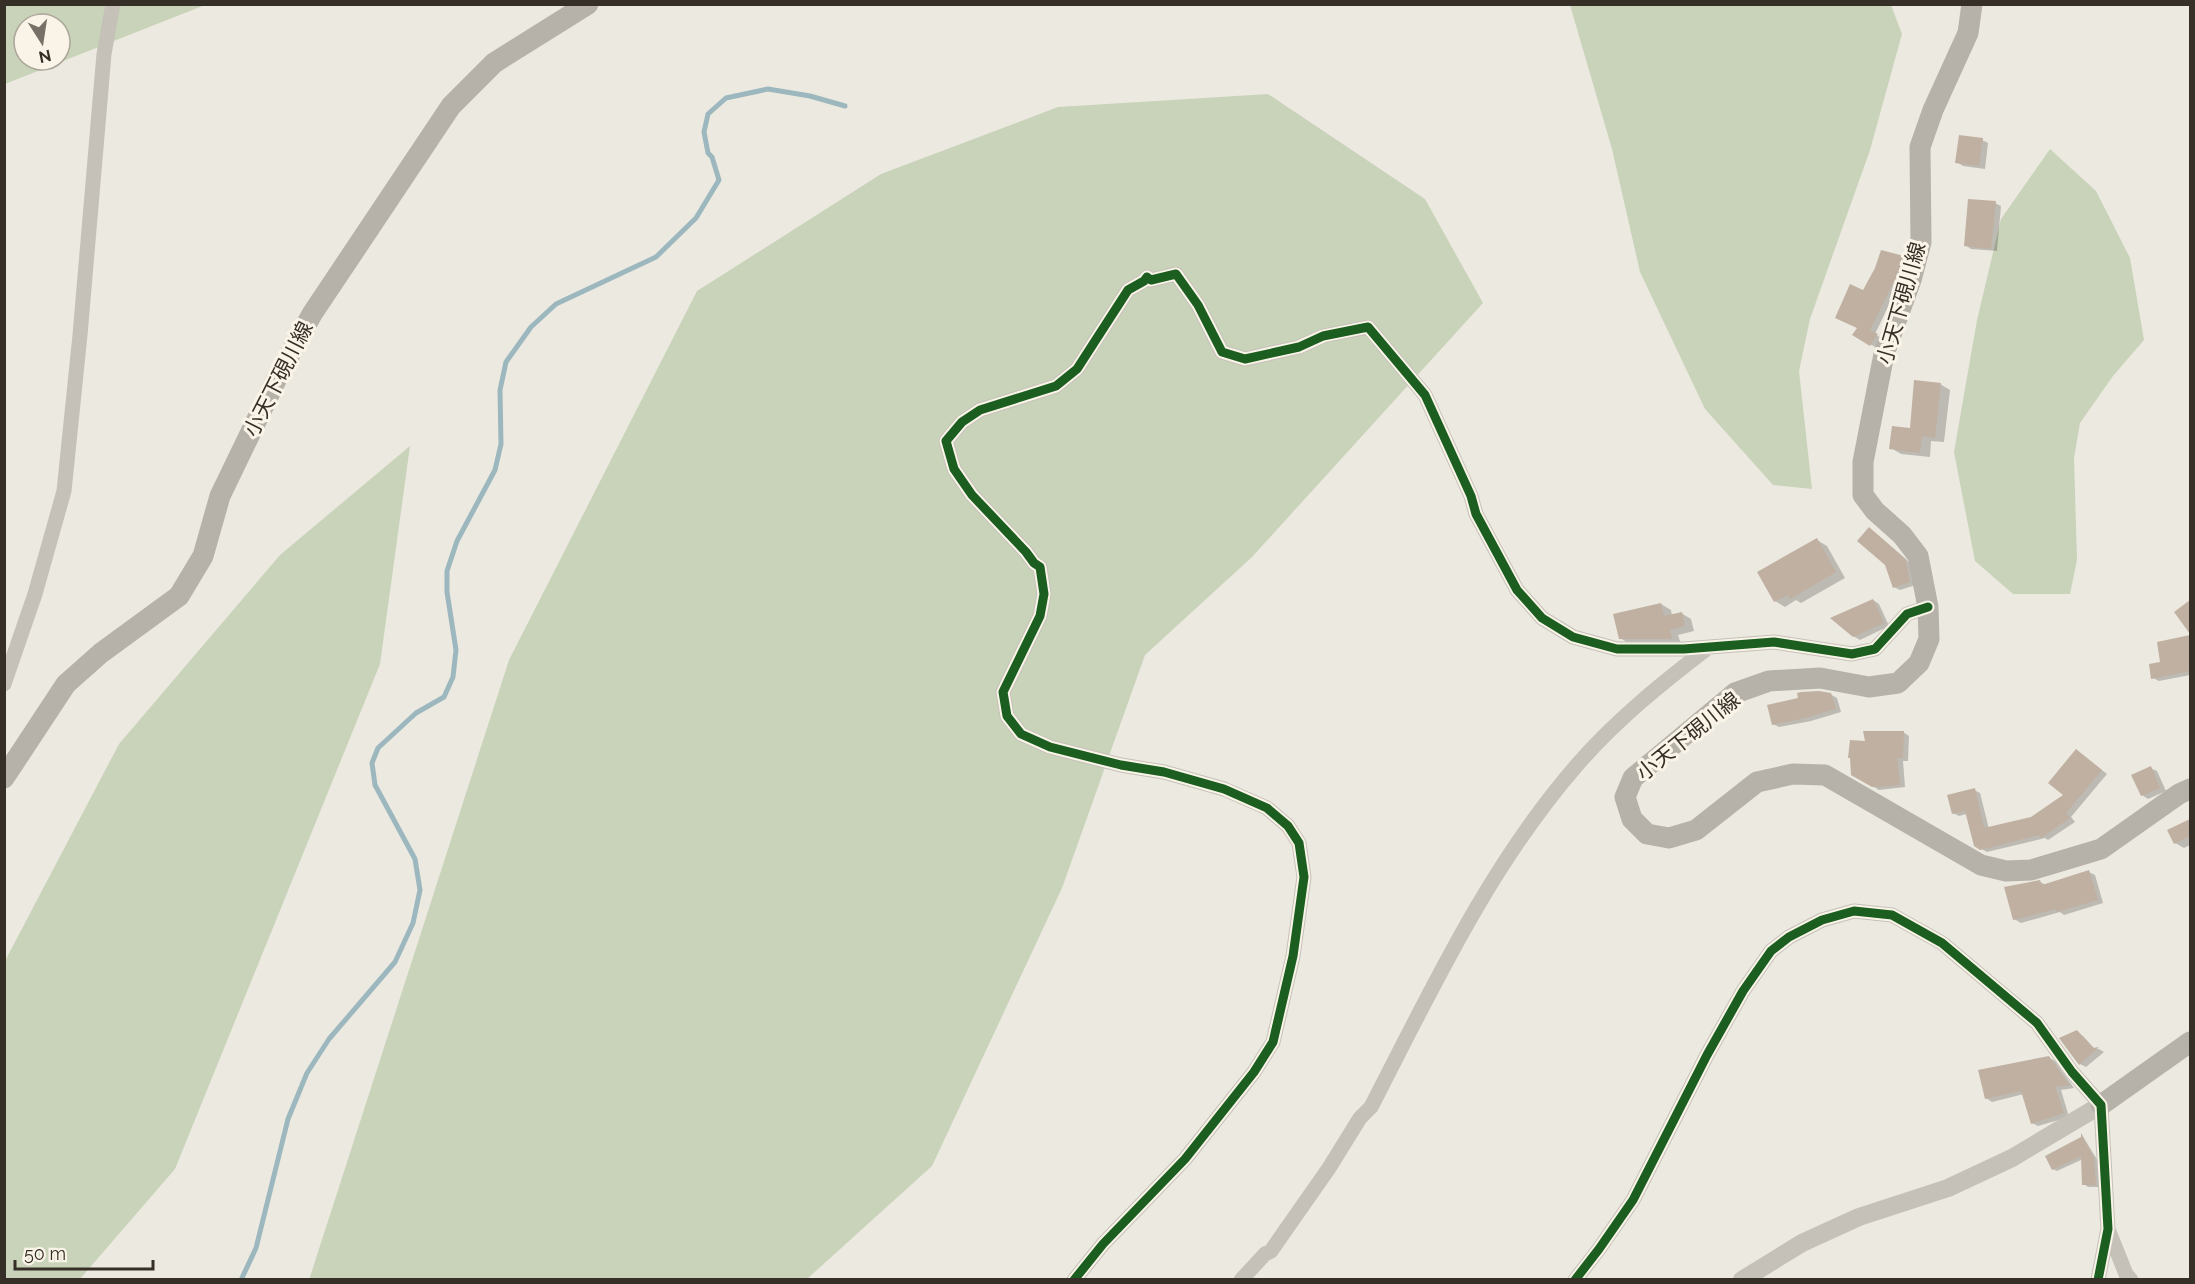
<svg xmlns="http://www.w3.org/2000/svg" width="2195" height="1284" viewBox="0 0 2195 1284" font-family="Raleway,'Noto Sans JP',sans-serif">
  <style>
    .green { fill: #c9d3ba; fill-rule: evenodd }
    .shadow { fill: #0003 }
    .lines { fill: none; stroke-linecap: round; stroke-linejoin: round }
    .stream { stroke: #9cb8be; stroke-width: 5 }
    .building { fill: #c0b0a1 }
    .minor { stroke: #c5c1b9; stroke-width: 15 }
    .tertiary { stroke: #c5c1b9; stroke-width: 18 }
    .secondary { stroke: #b6b1a9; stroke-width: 21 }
    .cycleway-casing { stroke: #f9f4e7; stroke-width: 13 }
    .cycleway { stroke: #1b5e20; stroke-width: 9 }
    .labels { text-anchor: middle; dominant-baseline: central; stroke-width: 6; stroke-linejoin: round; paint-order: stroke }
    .street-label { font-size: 21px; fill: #362f27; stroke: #f9f4e7 }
  </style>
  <rect width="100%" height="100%" fill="#ece9e0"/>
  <path class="green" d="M5 5H205L5 84ZM24 24H60V60H24Z
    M1570 5H1891L1902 34 1870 150 1810 319 1799 371 1812 489 1773 485 1705 409 1640 272 1612 149Z
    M1268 94 1425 199 1483 303 1252 557 1145 655 1062 888 932 1166 807 1279 309 1280 509 660 697 291 881 174 1058 107Z
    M2050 149 2096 191 2130 258 2144 340 2113 376 2080 423 2074 458 2077 560 2070 594H2013L1975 561 1954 452 1977 320 2001 219Z
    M410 446 380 664 175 1169 80 1279H5V961L119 744 280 555Z"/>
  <path class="shadow" d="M1982 140 1988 143 1985 169 1963 166 1957 162Z
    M1995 203 2001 206 1997 251 1971 249 1965 245Z
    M1903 257 1909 260 1902 278 1875 334 1882 339 1877 348 1854 335 1858 328 1864 292Z
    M1940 384 1950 390 1944 442 1931 441 1930 457 1901 454 1891 448 1911 429Z
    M1869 529 1906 559 1912 566 1916 585 1900 590 1894 587 1886 565Z
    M1817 540 1827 546 1845 578 1801 603 1796 600 1785 607 1775 601Z
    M1873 600 1879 604 1889 626 1860 640 1853 636Z
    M1661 604 1671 610 1672 616 1681 613 1691 619 1694 631 1678 635 1681 644H1630L1620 638Z
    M2190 637V675L2159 681 2153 678 2162 663 2158 643Z
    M1830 694 1837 698 1841 712 1811 721 1779 727 1773 724Z
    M1903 732 1909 736 1908 761H1903L1905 787 1879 790 1853 774Z
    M2076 750 2107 774 2071 817 2075 822 2048 840 2045 838 1987 852 1975 845 1967 814 1959 816 1953 813 1974 790 1980 793 1989 829 2031 818 2065 795Z
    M2150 768 2157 771 2166 791 2148 799 2142 795Z
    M2190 820V845L2184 848 2175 843 2169 831Z
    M2089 872 2095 875 2103 903 2064 915 2060 912 2021 923 2014 919 2040 882 2046 885Z
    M2076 1032 2083 1036 2095 1049H2099L2104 1052 2086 1067 2080 1064Z
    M2048 1057 2055 1061 2074 1088 2061 1090 2069 1117 2038 1126 2032 1123 2024 1094 1992 1102 1986 1098Z
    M2082 1135 2098 1161 2100 1187H2088L2084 1184 2083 1159 2057 1171 2053 1169 2082 1138Z"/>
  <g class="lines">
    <path class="stream" d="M241 1280 256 1248 288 1119 307 1073 329 1039 395 962 413 923 420 890 415 859 375 785 372 763 378 748 416 713 444 697 453 677 456 650 447 592V571L457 541 495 470 501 444 500 390 506 362 531 327 556 304 656 257 696 218 719 180 712 157 708 153 704 132 708 114 726 98 768 89 810 96 845 106"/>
  </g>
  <path class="building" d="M1959 135 1983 138 1979 166 1955 163Z
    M1968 199 1996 201 1991 249 1964 246Z
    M1881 250 1904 256 1897 275 1870 330 1878 334 1870 346 1852 335 1857 328 1835 318 1850 284 1863 290 1875 268Z
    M1914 380 1941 383 1935 438 1922 436 1920 453 1889 449 1892 426 1910 428Z
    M1869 527 1900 554 1906 561 1910 582 1893 588 1885 565 1857 541Z
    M1817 538 1836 572 1790 599 1788 595 1774 602 1757 572Z
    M1873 599 1884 623 1853 637 1830 618Z
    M2190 600V634L2174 612Z
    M1661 603 1664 616 1682 612 1685 626 1670 630 1672 639H1619L1613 614Z
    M2190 635V671L2151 679 2149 664 2160 662 2157 642Z
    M1819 691 1831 693 1836 709 1805 718 1772 725 1767 705 1798 698 1797 693 1801 692Z
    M1863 731H1904L1903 758H1897L1900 785 1872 787 1851 775 1850 758H1848L1850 740 1865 741Z
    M2076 749 2102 770 2066 813 2070 818 2041 838 2039 835 1980 850 1974 846 1965 811 1952 814 1947 795 1975 788 1984 828 2031 817 2063 795 2048 783Z
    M2151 766 2160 788 2141 796 2131 775Z
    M2190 819V836L2174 844 2167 830Z
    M2089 870 2098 900 2057 912 2056 909 2013 920 2004 887 2040 880 2042 885Z
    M2077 1030 2093 1048 2099 1047 2079 1065 2059 1038Z
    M2049 1056 2068 1083 2069 1085 2055 1087 2064 1113 2031 1124 2021 1091 1985 1099 1978 1070Z
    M2081 1133 2094 1158 2096 1185H2082L2081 1156 2052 1170 2045 1156 2081 1137Z"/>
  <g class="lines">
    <path class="minor" d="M4 684 35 594 64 491 80 335 104 54 113 4
      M2108 1229 2126 1274 2131 1280
      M1074 1280 1103 1244 1185 1159 1254 1072 1273 1042 1293 956 1304 877 1299 843 1288 826 1267 808 1224 789 1164 772 1121 765 1050 747 1021 734 1007 716 1003 692 1040 616 1044 594 1040 567 1034 563 1026 552 972 495 954 469 946 441 962 422 980 410 1056 386 1077 369 1128 290 1144 281 1147 277 1151 280 1176 274 1198 305 1222 352 1245 359 1299 347 1323 336 1368 327 1425 395 1471 496 1476 514 1517 590 1542 618 1573 637 1617 649H1684L1774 642 1852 654 1875 649 1907 614 1928 607
      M1241 1280 1265 1254 1271 1251 1329 1168 1360 1118 1371 1107C1432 989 1489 866 1577 765 1616 720 1662 683 1709 647
      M1575 1280 1599 1249 1633 1200 1707 1055 1743 991 1771 951 1789 937 1822 920 1854 911 1892 915 1942 943 2037 1023 2072 1072 2101 1105 2108 1229 2098 1280"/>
    <path class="tertiary" d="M1742 1280 1802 1243 1859 1217 1948 1188 2012 1158 2101 1105"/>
    <path class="secondary" d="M1972 4 1968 33 1933 110 1920 147 1921 242 1911 280 1884 354 1863 462V495L1875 511 1902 535 1918 556 1928 607 1929 639 1919 663 1898 683 1869 687 1820 678 1769 681 1735 693 1633 778 1625 797 1632 819 1647 834 1669 838 1696 830 1757 782 1793 774 1825 775 1981 865 2006 871 2031 870 2101 849 2179 794 2190 789
      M4 778 66 684 101 653 179 596 203 556 220 496 277 378 312 314 451 106 494 63 588 4
      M2101 1105 2190 1042"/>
    <defs>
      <path id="cycleway" d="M1074 1280 1103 1244 1185 1159 1254 1072 1273 1042 1293 956 1304 877 1299 843 1288 826 1267 808 1224 789 1164 772 1121 765 1050 747 1021 734 1007 716 1003 692 1040 616 1044 594 1040 567 1034 563 1026 552 972 495 954 469 946 441 962 422 980 410 1056 386 1077 369 1128 290 1144 281 1147 277 1151 280 1176 274 1198 305 1222 352 1245 359 1299 347 1323 336 1368 327 1425 395 1471 496 1476 514 1517 590 1542 618 1573 637 1617 649H1684L1774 642 1852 654 1875 649 1907 614 1928 607
        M1575 1280 1599 1249 1633 1200 1707 1055 1743 991 1771 951 1789 937 1822 920 1854 911 1892 915 1942 943 2037 1023 2072 1072 2101 1105 2108 1229 2098 1280"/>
    </defs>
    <use href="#cycleway" class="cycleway-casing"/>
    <use href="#cycleway" class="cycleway"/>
  </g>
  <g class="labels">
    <g class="street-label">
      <text transform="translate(1901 303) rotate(-74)">小天下硯川線</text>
      <text transform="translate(278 379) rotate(-63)">小天下硯川線</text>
      <text transform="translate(1688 736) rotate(-39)">小天下硯川線</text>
    </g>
  </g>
  <rect width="2195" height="1284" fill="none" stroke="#362f27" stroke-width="12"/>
  <g transform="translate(42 42) rotate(168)"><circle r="28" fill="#f9f4e7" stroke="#aba59a" stroke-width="1.5"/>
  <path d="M0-4.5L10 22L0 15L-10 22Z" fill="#767068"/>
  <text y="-9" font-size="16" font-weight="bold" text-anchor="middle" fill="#362f27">N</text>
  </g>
  <path d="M15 1260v9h138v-9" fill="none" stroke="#362f27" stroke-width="3"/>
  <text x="24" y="1260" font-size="18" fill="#362f27" stroke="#f9f4e7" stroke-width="4.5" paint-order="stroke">50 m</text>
</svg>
